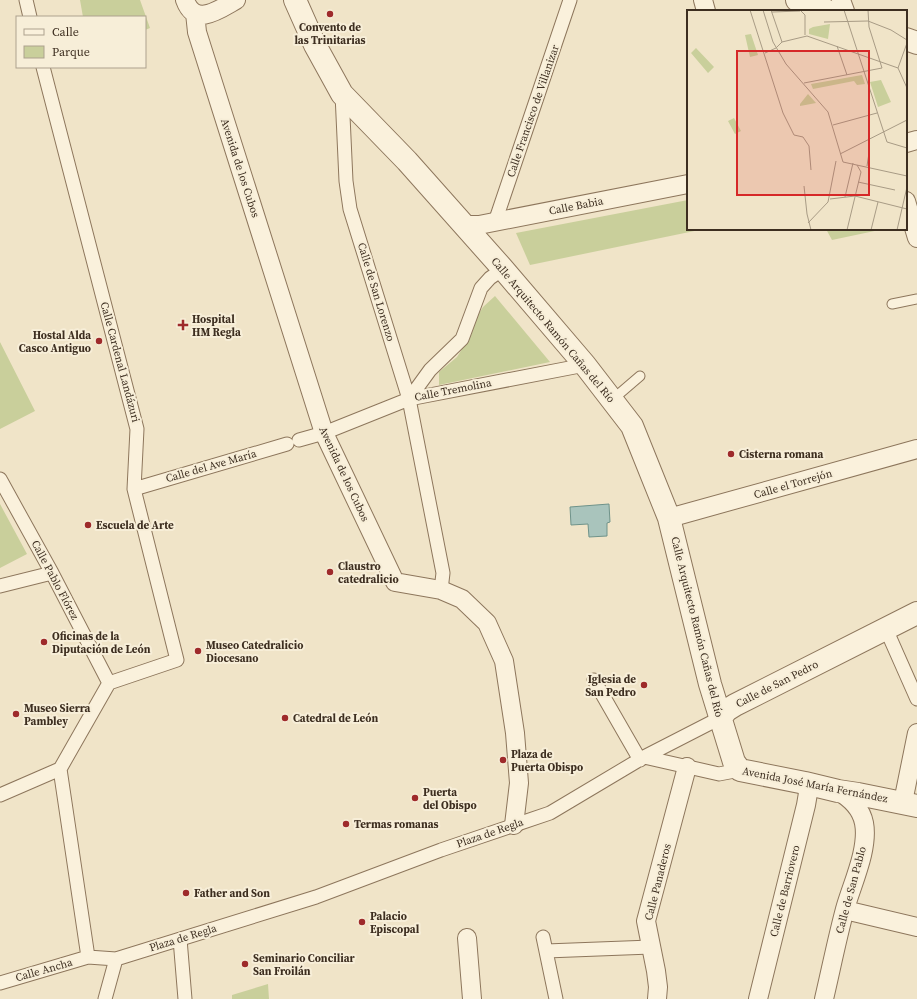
<svg xmlns="http://www.w3.org/2000/svg" width="917" height="999" viewBox="0 0 917 999" font-family="'Source Serif 4',serif">
  <style>
    .green { fill: #c9cf9b }
    .water { fill: #a9c4bc; stroke: #6f938a }
    .lines { fill: none; stroke-linecap: round; stroke-linejoin: round }
    .service-casing { stroke: #8d765c; stroke-width: 11 }
    .pedestrian-casing { stroke: #8d765c; stroke-width: 15 }
    .minor-casing { stroke: #8d765c; stroke-width: 20 }
    .tertiary-casing { stroke: #8d765c; stroke-width: 24 }
    .service { stroke: #faf1dc; stroke-width: 9 }
    .pedestrian { stroke: #faf1dc; stroke-width: 13 }
    .minor { stroke: #faf1dc; stroke-width: 18 }
    .tertiary { stroke: #faf1dc; stroke-width: 22 }
    .poi-dot { fill: #9e2a2b; stroke: #f7eed8; stroke-width: 1.5 }
    .labels { text-anchor: middle; dominant-baseline: central; stroke-width: 4; stroke-linejoin: round; paint-order: stroke }
    .poi-label { font-size: 11px; font-weight: bold; fill: #3d2e20; stroke: #f7eed8; text-anchor: start }
    .street-label { font-size: 11px; fill: #3d2e20; stroke: #f7eed8 }
    .inset-road { fill: none; stroke: #a89b85; stroke-width: 1 }
    .view { fill: #d62828; fill-opacity: 0.15; stroke: #d62828; stroke-width: 2 }
    .inset-edge { fill: none; stroke: #3d2e20; stroke-width: 2 }
  </style>
  <rect width="100%" height="100%" fill="#f0e4c8"/>
  <path class="green" d="M80 0H140L150 28 145 30V17H83Z
    M688 200V229H704L530 265 516 233Z
    M826 229H884L832 240Z
    M495 296 550 362 439 385V372L457 357 471 335 478 315 483 307Z
    M0 342 35 411 0 429Z
    M0 504 27 554 0 568Z
    M268 984 269 999H232V995Z"/>
  <path class="water" d="M609 504 610 522 607 523V536L589 537 588 524 571 525 570 507Z"/>
  <g class="lines">
    <defs>
      <path id="service" d="M892 304 917 299
        M612 400 640 376"/>
      <path id="pedestrian" d="M26 0 30 17
        M43 67 137 429 134 489 177 660 109 683
        M342 94 346 181 350 209 409 399 443 573 441 590
        M495 222 570 0
        M503 269 490 278 481 288 462 339 430 370 409 399 585 365
        M299 440 324 433 409 399
        M0 479 52 573 109 683
        M134 489 287 444
        M0 586 52 573
        M886 629 917 699
        M594 680 640 760
        M644 757 719 774 740 770
        M0 795 60 769
        M543 937 556 999
        M180 939 185 999
        M546 951 651 947
        M88 957 60 769 109 683
        M0 983 88 957 116 959 316 897 441 850 550 813 644 757 720 718
        M105 999 116 959"/>
      <path id="minor" d="M185 0C195 28 220 9 236 0
        M703 0 706 11
        M841 0 845 11
        M195 13 197 32 324 433 395 582 441 590 462 599 487 623 504 661 515 733 519 783 514 825
        M906 143 917 140
        M906 201 917 238
        M465 225H479L688 184
        M669 518 917 449
        M903 802 917 733
        M845 910 917 927
        M467 938 472 999
        M657 999 658 987 656 971 646 921 687 767
        M758 999 806 805 808 793 805 783
        M824 999C831 969 837 939 845 909 852 884 869 849 864 823 861 808 850 798 838 791"/>
      <path id="tertiary" d="M295 0 315 45 342 94 407 161 503 269 585 365 632 426 669 518 710 684 734 762 740 770 805 783 838 791 858 794 917 806
        M797 0 828 11
        M906 39 917 43
        M720 718 727 710 735 705 917 613"/>
    </defs>
    <use href="#service" class="service-casing"/>
    <use href="#pedestrian" class="pedestrian-casing"/>
    <use href="#minor" class="minor-casing"/>
    <use href="#tertiary" class="tertiary-casing"/>
    <use href="#service" class="service"/>
    <use href="#pedestrian" class="pedestrian"/>
    <use href="#minor" class="minor"/>
    <use href="#tertiary" class="tertiary"/>
  </g>
  <g class="poi-dot">
    <circle cx="330" cy="14" r="4"/>
    <path d="M181 319h4v4h4v4h-4v4h-4v-4h-4v-4h4z"/>
    <circle cx="99" cy="341" r="4"/>
    <circle cx="731" cy="454" r="4"/>
    <circle cx="88" cy="525" r="4"/>
    <circle cx="330" cy="572" r="4"/>
    <circle cx="44" cy="642" r="4"/>
    <circle cx="198" cy="651" r="4"/>
    <circle cx="644" cy="685" r="4"/>
    <circle cx="16" cy="714" r="4"/>
    <circle cx="285" cy="718" r="4"/>
    <circle cx="503" cy="760" r="4"/>
    <circle cx="415" cy="798" r="4"/>
    <circle cx="346" cy="824" r="4"/>
    <circle cx="186" cy="893" r="4"/>
    <circle cx="362" cy="922" r="4"/>
    <circle cx="245" cy="964" r="4"/>
  </g>
  <g class="labels">
    <g class="poi-label">
      <text x="330" y="27" text-anchor="middle">Convento de<tspan x="330" dy="13">las Trinitarias</tspan></text>
      <text x="192" y="319">Hospital<tspan x="192" dy="13">HM Regla</tspan></text>
      <text x="91" y="335" text-anchor="end">Hostal Alda<tspan x="91" dy="13">Casco Antiguo</tspan></text>
      <text x="739" y="454">Cisterna romana</text>
      <text x="96" y="525">Escuela de Arte</text>
      <text x="338" y="566">Claustro<tspan x="338" dy="13">catedralicio</tspan></text>
      <text x="52" y="636">Oficinas de la<tspan x="52" dy="13">Diputación de León</tspan></text>
      <text x="206" y="645">Museo Catedralicio<tspan x="206" dy="13">Diocesano</tspan></text>
      <text x="636" y="679" text-anchor="end">Iglesia de<tspan x="636" dy="13">San Pedro</tspan></text>
      <text x="24" y="708">Museo Sierra<tspan x="24" dy="13">Pambley</tspan></text>
      <text x="293" y="718">Catedral de León</text>
      <text x="511" y="754">Plaza de<tspan x="511" dy="13">Puerta Obispo</tspan></text>
      <text x="423" y="792">Puerta<tspan x="423" dy="13">del Obispo</tspan></text>
      <text x="354" y="824">Termas romanas</text>
      <text x="194" y="893">Father and Son</text>
      <text x="370" y="916">Palacio<tspan x="370" dy="13">Episcopal</tspan></text>
      <text x="253" y="958">Seminario Conciliar<tspan x="253" dy="13">San Froilán</tspan></text>
    </g>
    <g class="street-label">
      <text transform="translate(533 111) rotate(-71)">Calle Francisco de Villanizar</text>
      <text transform="translate(240 168) rotate(72)">Avenida de los Cubos</text>
      <text transform="translate(576 206) rotate(-11)">Calle Babia</text>
      <text transform="translate(376 292) rotate(73)">Calle de San Lorenzo</text>
      <text transform="translate(553 330) rotate(50)">Calle Arquitecto Ramón Cañas del Río</text>
      <text transform="translate(120 362) rotate(75)">Calle Cardenal Landázuri</text>
      <text transform="translate(453 390) rotate(-11)">Calle Tremolina</text>
      <text transform="translate(211 466) rotate(-16)">Calle del Ave María</text>
      <text transform="translate(344 474) rotate(65)">Avenida de los Cubos</text>
      <text transform="translate(793 484) rotate(-16)">Calle el Torrejón</text>
      <text transform="translate(55 580) rotate(62)">Calle Pablo Flórez</text>
      <text transform="translate(697 627) rotate(76)">Calle Arquitecto Ramón Cañas del Río</text>
      <text transform="translate(777 684) rotate(-27)">Calle de San Pedro</text>
      <text transform="translate(815 785) rotate(11)">Avenida José María Fernández</text>
      <text transform="translate(490 833) rotate(-19)">Plaza de Regla</text>
      <text transform="translate(658 882) rotate(-76)">Calle Panaderos</text>
      <text transform="translate(851 890) rotate(-75)">Calle de San Pablo</text>
      <text transform="translate(785 891) rotate(-76)">Calle de Barriovero</text>
      <text transform="translate(183 938) rotate(-17)">Plaza de Regla</text>
      <text transform="translate(44 970) rotate(-16)">Calle Ancha</text>
    </g>
  </g>
  <g transform="translate(687 10)">
    <rect width="220" height="220" fill="#f0e4c8"/>
    <path d="M143 14 141 29 122 24V19L126 17ZM64 24 71 45 63 47 58 25ZM9 38 27 57 21 63 4 43ZM175 65 178 74 170 75 167 71 126 79 124 74ZM194 70 204 92 191 97 183 72ZM121 84 129 93 113 96V94ZM47 108 54 121 48 124 41 111Z" fill="#c9cf9b"/>
    <path class="inset-road" d="M63 0 96 103 107 125 116 127 122 136 124 160M76 0 86 32 99 54 141 102 156 152 220 166M84 0 95 32M113 0 118 5V25M157 0 200 132 220 138M85 2 113 1M137 12 181 11 204 20 220 30M220 33 211 58 220 78M150 36 160 65M78 43 89 38 95 32 120 26 211 58M117 73 195 58 182 17 181 0M146 115 190 103M153 144 220 110M180 156 182 143M171 172 208 180M117 176 120 204 124 220M158 187 166 153M143 189 168 186 220 199M121 213 141 192 149 151M160 220 174 162 170 155M184 220 191 192M210 220 220 177"/>
    <path class="view" d="M50 41H182V185H50Z"/>
    <rect width="220" height="220" class="inset-edge"/>
  </g>
  <rect x="16" y="16" width="130" height="52" fill="#f7eed8" stroke="#ada18e"/>
  <rect x="24" y="29" width="20" height="6" fill="#faf1dc" stroke="#ada18e"/>
  <text x="52" y="36" font-size="12" fill="#3d2e20">Calle</text>
  <rect x="24" y="46" width="20" height="12" fill="#c9cf9b" stroke="#ada18e"/>
  <text x="52" y="56" font-size="12" fill="#3d2e20">Parque</text>
</svg>
